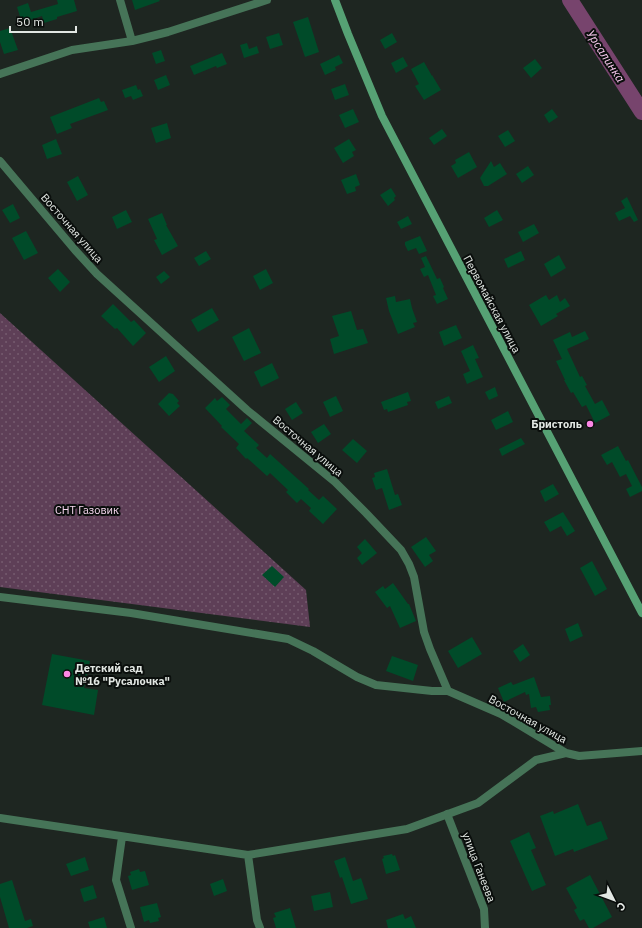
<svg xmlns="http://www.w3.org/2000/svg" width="642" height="928" viewBox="0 0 642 928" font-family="'IBM Plex Sans',sans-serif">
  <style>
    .park { fill: url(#park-dots) }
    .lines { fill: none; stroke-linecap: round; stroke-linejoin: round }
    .river { stroke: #77446d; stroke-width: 16 }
    .building { fill: #004b29 }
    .minor { stroke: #467458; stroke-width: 8 }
    .secondary { stroke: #56a174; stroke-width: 8 }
    .poi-dot { fill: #fb87e5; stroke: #0a0e0c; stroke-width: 1.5 }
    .labels { text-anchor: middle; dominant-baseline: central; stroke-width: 4; stroke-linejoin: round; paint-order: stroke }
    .street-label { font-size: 11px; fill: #e2e7e3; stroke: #0a0e0c }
    .poi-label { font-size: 11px; font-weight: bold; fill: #e2e7e3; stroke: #0a0e0c; text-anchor: end }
    .park-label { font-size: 11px; fill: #f7d7ef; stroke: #0a0e0c }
    .water-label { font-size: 12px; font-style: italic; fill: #fbcbf0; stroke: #0a0e0c }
  </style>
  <defs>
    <pattern id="park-dots" width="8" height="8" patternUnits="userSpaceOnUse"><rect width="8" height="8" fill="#5e3f57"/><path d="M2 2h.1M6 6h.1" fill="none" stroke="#755b6f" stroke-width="1.8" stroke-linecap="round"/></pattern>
  </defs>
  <rect width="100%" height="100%" fill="#1e2621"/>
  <path class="park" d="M0 313 306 590 310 627 0 587Z"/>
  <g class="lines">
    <path class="river" d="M570 0 642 112"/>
  </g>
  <path class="building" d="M57 0H74L77 11 57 17V19L44 23 42 16 22 23 17 7 28 3 31 12 58 4Z
    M132 0H159L160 1 135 10Z
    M308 17 319 52 305 57 293 22Z
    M10 28 18 50 4 54 0 42V31Z
    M279 33 283 45 270 49 266 37Z
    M392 33 397 42 385 49 380 40Z
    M247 43 249 49 257 46 259 53 244 58 240 45Z
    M161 50 165 61 156 64 152 53Z
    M222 53 227 64 217 68 216 66 194 75 190 66Z
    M339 55 343 63 335 67 336 70 325 75 320 64Z
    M403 57 408 66 396 73 391 63Z
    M535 59 542 68 531 78 523 68Z
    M424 62 432 76V75L441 90 424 100 415 86 419 84 411 69Z
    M166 75 170 85 158 90 154 80Z
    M345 84 349 95 335 100 331 89Z
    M136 85 138 90 140 89 143 96 133 100 131 96 125 98 122 90Z
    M99 98 101 102 104 101 108 110 70 124 72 128 57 134 50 117Z
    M353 109 359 122 345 128 339 115Z
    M552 109 558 117 549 123 544 115Z
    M167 123 171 138 156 143 151 128Z
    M442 129 447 136 434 145 429 138Z
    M508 130 515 141 505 147 498 136Z
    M56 139 62 154 47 159 42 145Z
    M349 139 356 150 352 152 354 156 343 163 334 148Z
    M469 152 477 167 458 178 451 166 456 163 455 160Z
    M491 161 494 167 500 163 507 174 488 186H484L480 178Z
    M528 166 534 175 522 183 516 174Z
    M356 174 360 185 355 187 356 191 347 194 341 180Z
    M78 176 88 195 77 201 67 182Z
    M391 188 396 196 394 198 395 200 388 206 380 195Z
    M627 197 638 220 634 222 630 216 619 221 615 213 625 208 621 201Z
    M13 204 20 218 10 223 2 210Z
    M126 210 132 222 117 229 112 217Z
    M497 210 503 220 489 227 484 218Z
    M162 213 167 225H166L178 246 162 255 154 240 157 239 148 219Z
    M408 216 412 224 401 229 397 222Z
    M534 224 539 233 523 242 518 232Z
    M26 231 38 253 24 260 12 238Z
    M420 236 427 251 419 254 416 248 408 251 405 245V242Z
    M206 251 211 259 199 266 194 258Z
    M521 251 525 260 508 268 504 259Z
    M559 255 566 268 551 277 544 264Z
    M426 256 437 279 440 278 444 287 443 288 448 299 437 304 433 296 436 295 428 275 424 277 420 269 425 267 421 258Z
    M58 269 70 282 60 292 48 278Z
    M266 269 273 283 260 290 253 276Z
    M164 271 170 277 161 284 156 277Z
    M546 295 549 300 557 295 560 302 565 298 570 306 556 314 558 316 541 326 529 305Z
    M395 296 396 302 410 299 412 308 417 322 413 323 415 327 398 334 389 311 386 298Z
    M113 304 131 322 134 320 146 333 133 346 117 328 115 329 101 316Z
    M212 308 219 320 198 332 191 320Z
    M351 311 357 330 363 329 368 343 334 354 330 339 339 336 332 316Z
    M456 325 462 338 444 346 439 332Z
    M249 328 261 353 244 361 232 337Z
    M585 331 589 339 567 349 580 377 582 376 587 385 585 386 595 404 602 400 610 415 595 423 586 405 582 407 573 392 571 393 564 380H565L556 361 562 359 553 340 570 332 572 337Z
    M473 345 479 358 475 359 483 377 467 384 463 374 470 371 461 351Z
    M166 356 175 371 159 382 149 367Z
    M272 363 279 378 261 387 254 372Z
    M495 387 498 396 489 400 485 392Z
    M408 392 411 401 407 402 408 405 388 412 387 409 384 410 381 402Z
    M169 393 173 394 179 401 177 403 180 406 169 416 158 404Z
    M336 396 343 411 330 417 323 402Z
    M449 396 452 403 438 409 435 402Z
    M222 397 230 405 226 409 241 424 247 418 252 423 244 431 259 445 256 448 267 458 270 454 309 489 308 490 319 500 323 496 337 509 323 524 309 511 311 508 301 499 297 503 286 492 288 490 270 473 267 476 247 458 246 459 236 448 239 444 221 427 222 426 205 408 215 398 217 401Z
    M296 402 303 413 292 420 285 409Z
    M508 411 513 422 496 430 491 420Z
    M324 424 331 434 318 443 311 432Z
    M521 438 525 444 502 456 499 449Z
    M353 439 367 451 357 463 342 450Z
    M618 446 626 461 628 460 642 487V491L630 497 626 489 632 486 626 474 620 477 612 462 607 465 601 455Z
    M387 469 395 495 398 494 402 505 389 510 382 488 376 490 372 478 375 477 374 473Z
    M553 484 559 494 545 502 540 491Z
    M563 512 575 531 567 536 561 526 550 532 544 522Z
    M426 537 436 551 429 555 433 561 425 567 411 547Z
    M365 539 377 553 362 565 357 558 362 553 357 547Z
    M592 561 607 589 595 596 580 568Z
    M272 566 284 577 275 587 262 575Z
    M393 583 408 604H409L416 621 400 628 390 606 387 608 375 592 383 586 385 589Z
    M578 623 583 636 570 642 565 629Z
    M472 637 482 654 458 668 448 651Z
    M523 644 530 655 520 662 513 651Z
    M52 654 90 661 84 688 98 690 94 715 42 705Z
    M392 656 418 665 413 681 386 671Z
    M534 677 541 697 550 696 551 705H549L550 710 538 712 536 707 531 708 529 694 526 695 525 692 504 702 498 688 511 682 513 685Z
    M578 804 587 826 601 821 608 839 574 852 573 849 555 856 540 816 553 811 554 814Z
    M529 832 536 848 531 850 546 885 532 891 510 841Z
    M392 854 393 856 395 855 400 870 386 874 382 859 384 858 383 856Z
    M85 857 89 870 71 876 66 864Z
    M345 857 353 881 361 878 368 899 351 904 342 877 340 878 334 861Z
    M139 869 140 872 145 871 149 885 132 890 128 876 131 875 130 872Z
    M590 875 612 917 593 928H589L584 919 580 921 574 910 577 908 566 888Z
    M223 879 227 891 214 896 210 884Z
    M12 880 25 921 31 919 33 926 27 928H9L0 897V884Z
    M93 885 97 898 84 902 80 889Z
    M330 892 333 907 314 911 311 896Z
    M157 903 161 917 158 918 159 921 150 923 149 920 144 922 140 907Z
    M290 908 296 928H276L273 918 276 917 274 913Z
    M403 914 405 919 411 916 416 928H388L386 920Z
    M104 917 107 928H90L88 922Z"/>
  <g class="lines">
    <path class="minor" d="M120 0 132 41
      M0 74 72 50 132 41 168 32 267 0
      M0 161 75 250 97 274 247 410 335 482 366 513 401 550 409 564 414 577 424 632 430 649 448 691 501 714 566 753
      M0 597 131 613 288 639 313 651 357 677 376 685 432 691H448
      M447 814 484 909 485 928
      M0 818 248 855 407 829 478 803 536 760 566 753 579 756 642 751
      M122 837 116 880 131 928
      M248 855 257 920 260 928"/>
    <path class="secondary" d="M335 0 348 34 382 116 642 613"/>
  </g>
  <g class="poi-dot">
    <circle cx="590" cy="424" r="4"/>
    <circle cx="67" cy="674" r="4"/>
  </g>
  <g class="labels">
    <g class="street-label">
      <text transform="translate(72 228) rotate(49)">Восточная улица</text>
      <text transform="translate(492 304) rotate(62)">Первомайская улица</text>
      <text transform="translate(308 446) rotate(40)">Восточная улица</text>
      <text transform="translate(528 719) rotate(29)">Восточная улица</text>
      <text transform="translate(479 867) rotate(69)">улица Ганеева</text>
    </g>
    <g class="poi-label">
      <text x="582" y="424">Бристоль</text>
      <text x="75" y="668" text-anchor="start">Детский сад<tspan x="75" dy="13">№16 "Русалочка"</tspan></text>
    </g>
    <g class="park-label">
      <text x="87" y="510">СНТ Газовик</text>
    </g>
    <g class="water-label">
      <text transform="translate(606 56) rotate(57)">Урсалинка</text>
    </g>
  </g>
  <g transform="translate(614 900) rotate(132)" stroke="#0a0e0c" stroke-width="3" paint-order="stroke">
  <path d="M0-3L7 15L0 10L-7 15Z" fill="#e2e7e3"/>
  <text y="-6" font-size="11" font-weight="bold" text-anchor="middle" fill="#e2e7e3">С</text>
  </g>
  <path d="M10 26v6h66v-6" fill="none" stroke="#e2e7e3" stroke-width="2"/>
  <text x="16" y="26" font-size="12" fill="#e2e7e3" stroke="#0a0e0c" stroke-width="3" paint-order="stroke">50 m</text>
</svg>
